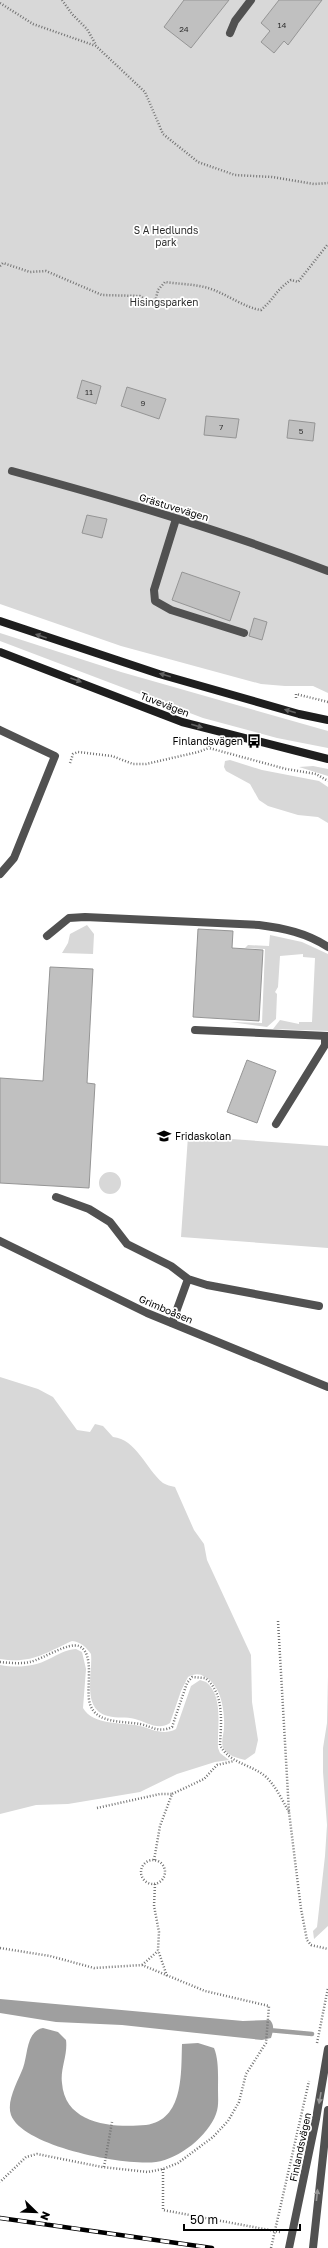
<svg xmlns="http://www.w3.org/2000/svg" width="328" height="2248" viewBox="0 0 328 2248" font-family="'Golos Text',sans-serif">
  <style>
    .green { fill: #d8d8d8 }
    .water { fill: #9f9f9f }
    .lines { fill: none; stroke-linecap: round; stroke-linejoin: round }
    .stream { stroke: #9f9f9f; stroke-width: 4.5 }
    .building { fill: #c0c0c0; stroke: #959595 }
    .path { stroke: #737373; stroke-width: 2.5; stroke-dasharray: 1 2; stroke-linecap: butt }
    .service { stroke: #515151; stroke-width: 8 }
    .minor { stroke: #515151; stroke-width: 8 }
    .tertiary { stroke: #515151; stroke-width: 8 }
    .secondary { stroke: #1e1e1e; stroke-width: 8 }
    .rail-casing { stroke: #000; stroke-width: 4.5 }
    .rail { stroke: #fff; stroke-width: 3; stroke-dasharray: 9; stroke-linecap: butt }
    .oneway { fill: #626262 }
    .oneway2 { fill: #979797 }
    .labels { text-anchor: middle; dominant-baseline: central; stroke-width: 3.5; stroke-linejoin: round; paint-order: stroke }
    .number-label { font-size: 8px; fill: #303030 }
    .park-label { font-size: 10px; fill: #2f2f2f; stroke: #fff }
    .street-label { font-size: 10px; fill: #000; stroke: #fff }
    .poi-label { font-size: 10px; fill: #000; stroke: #fff; text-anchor: end }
  </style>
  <rect width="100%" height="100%" fill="#fff"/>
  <path class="green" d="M0 0H328V693L313 686H285L261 684 121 646 0 604Z
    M0 633 121 672 328 731V748L277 738 203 718 0 641Z
    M230 760 262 770 319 781 328 787V823L318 817 298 815 268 806 259 800 250 784 226 771 224 767 225 761Z
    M313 766 328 769V776L299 767Z
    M87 925 94 934 93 954 62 953 68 943 70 934Z
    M270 935 302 942 328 954V1031L273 1029 280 1020 299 1024V1022H312L315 958 303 957V954L280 956 278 987 275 992 277 994 276 1019 267 1027 230 1022 262 1023 265 949 245 948 248 945 269 946Z
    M188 1136 328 1146V1248L181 1237Z
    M99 1183a11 11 0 1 1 22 0a11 11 0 1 1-22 0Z
    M0 1377 38 1389 53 1397 77 1430 90 1432 95 1424 103 1426 113 1437C136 1439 146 1469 163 1483 166 1485 171 1486 175 1487L194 1530 204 1544 207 1560 251 1655 252 1702 258 1740 255 1753 245 1760C238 1758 228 1756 224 1749 220 1743 224 1734 224 1727 225 1711 221 1685 205 1677 199 1673 194 1674 188 1677L181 1691 170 1723C158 1731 147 1722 135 1719 126 1716 117 1719 108 1716 81 1709 93 1674 91 1654 86 1647 81 1642 72 1641 45 1653 32 1664 0 1659Z
    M76 1649 82 1652 86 1669 83 1708C93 1726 123 1722 140 1726 152 1729 163 1736 176 1729L191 1686 200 1680 206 1682C224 1696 217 1728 218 1748L220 1753 229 1760 215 1762 177 1774 140 1792 68 1804 36 1805 0 1814V1665C17 1668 34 1667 49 1659 59 1654 65 1650 76 1649Z
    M328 1676V1926L314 1939 313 1931 317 1927 325 1856 327 1825 323 1772V1748L327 1723Z"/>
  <path class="water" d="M0 1999 243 2021 270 2020C275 2026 273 2031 271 2038L262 2040 122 2025 56 2022 0 2013Z
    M43 2028 58 2032 66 2040C68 2055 60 2069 62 2083 65 2125 114 2128 146 2125 184 2120 181 2073 182 2044L198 2043 214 2048C219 2060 218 2077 218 2090 218 2099 219 2106 216 2114 208 2136 179 2159 156 2162 125 2166 23 2147 11 2115 6 2101 18 2081 23 2068 28 2055 26 2031 43 2028Z"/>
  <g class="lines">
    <path class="stream" d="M268 2030 312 2034"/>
  </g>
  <path class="building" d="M184 0H229L191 48 164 27Z
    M279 0H322L288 45 284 41 274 53 261 42 270 31 261 23Z
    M82 380 101 386 96 404 77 398Z
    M127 387 166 399 159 419 121 406Z
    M206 416 239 419 236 438 204 435Z
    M289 420 315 423 313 441 287 438Z
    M87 515 107 519 102 538 82 533Z
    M182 572 240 592 230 621 172 600Z
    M254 618 267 622 262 640 249 636Z
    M198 929 233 931 232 948 263 950 259 1021 193 1017Z
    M50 967 93 969 87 1083 95 1084 89 1188 0 1183V1078L43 1081Z
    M247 1060 276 1071 257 1123 227 1112Z"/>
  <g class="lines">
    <path class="path" d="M62 0 72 14 87 29 96 45
      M0 3 33 24 96 46 145 92 163 134 198 162 235 175 272 177 314 184 328 183
      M0 266 3 263 30 272 46 271 102 295 140 296 150 302H155L158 290 165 282C178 284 194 284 208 288 225 293 245 308 261 310 274 299 276 290 291 280L298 282 328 244
      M296 698V694L328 702
      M209 746V748L286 769 316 774 328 781
      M70 763 73 754 78 752 112 756 133 764H146L198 752 209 748
      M278 1621 289 1812 301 1909 307 1940 311 1945 328 1949
      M0 1662C10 1663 21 1664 30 1662 43 1659 68 1642 79 1646 96 1654 85 1689 90 1704 96 1724 124 1721 140 1724 153 1727 159 1733 172 1727L187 1683 192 1677 205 1678C225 1693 221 1723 220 1745 229 1763 250 1764 265 1776 276 1786 282 1800 289 1812
      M97 1808 160 1794H172
      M141 1872a12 12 0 1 1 24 0a12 12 0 1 1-24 0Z
      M154 1860 160 1826 172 1794 204 1779 217 1765 234 1761
      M155 1884 154 1906 159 1932 158 1950 167 1976
      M0 1948 50 1956 94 1968 142 1965 205 1991 269 2006 266 2043 246 2074 239 2102 228 2121 213 2137 178 2163 163 2169 148 2172 102 2167 37 2154 26 2157 0 2182
      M142 1965 158 1951
      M317 2043 328 1988
      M104 2167 112 2122
      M163 2169V2210L280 2232
      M271 2248 309 2081"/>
    <path class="service" d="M176 519 154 590 155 601 171 610 244 633
      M0 730 55 756 14 858 0 874
      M47 936 69 918 85 917 259 925C283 928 307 933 328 947
      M195 1030 328 1036
      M276 1124 325 1045V1036
      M56 1197 89 1209 110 1222 127 1244 171 1266 188 1279 207 1285 319 1306
      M172 1323 188 1279"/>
    <path class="minor" d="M230 33 235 21 251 0
      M12 471C119 500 225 531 328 571
      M0 1241 147 1313 328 1387"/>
    <path class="tertiary" d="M289 2248 316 2119 328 2049
      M313 2248 328 2110"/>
    <path class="secondary" d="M0 621 159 674 299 714 328 720
      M0 652 182 722 328 759"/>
    <defs>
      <path id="rail" d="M0 2218 212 2248"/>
    </defs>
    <use href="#rail" class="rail-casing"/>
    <use href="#rail" class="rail"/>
  </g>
  <defs><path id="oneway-solid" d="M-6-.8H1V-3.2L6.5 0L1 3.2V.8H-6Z"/></defs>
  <g class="oneway">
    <use href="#oneway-solid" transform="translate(41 636) rotate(-161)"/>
    <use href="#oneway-solid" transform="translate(165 675) rotate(-164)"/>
    <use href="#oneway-solid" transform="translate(76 680) rotate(20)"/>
    <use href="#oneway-solid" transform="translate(290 711) rotate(-164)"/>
    <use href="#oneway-solid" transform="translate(197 726) rotate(16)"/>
  </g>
  <g class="oneway2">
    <use href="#oneway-solid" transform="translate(320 2098) rotate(100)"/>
    <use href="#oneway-solid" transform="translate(317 2195) rotate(-84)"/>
  </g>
  <defs>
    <symbol id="bus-bare" viewBox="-9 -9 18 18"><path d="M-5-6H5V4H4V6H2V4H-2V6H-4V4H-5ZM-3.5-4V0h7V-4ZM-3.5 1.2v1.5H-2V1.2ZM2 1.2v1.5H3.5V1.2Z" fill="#000" stroke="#fff" stroke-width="2.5" paint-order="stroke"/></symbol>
    <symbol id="school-bare" viewBox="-9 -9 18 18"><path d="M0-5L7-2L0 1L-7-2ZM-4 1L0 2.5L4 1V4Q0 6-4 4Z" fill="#000" stroke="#fff" stroke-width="2.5" paint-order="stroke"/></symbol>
  </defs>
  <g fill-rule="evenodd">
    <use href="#bus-bare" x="244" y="731" width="20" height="20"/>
    <use href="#school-bare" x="154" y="1126" width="20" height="20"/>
  </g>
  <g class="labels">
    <g class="number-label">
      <text x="282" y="25">14</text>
      <text x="184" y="29">24</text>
      <text x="89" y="392">11</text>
      <text x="143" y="403">9</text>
      <text x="221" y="427">7</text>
      <text x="301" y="431">5</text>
    </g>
    <g class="park-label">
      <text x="166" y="230">S A Hedlunds<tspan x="166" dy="12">park</tspan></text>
      <text x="164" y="302">Hisingsparken</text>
    </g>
    <g class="street-label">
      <text transform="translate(174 507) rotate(17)">Grästuvevägen</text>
      <text transform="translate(165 704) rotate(21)">Tuvevägen</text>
      <text transform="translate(166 1309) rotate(23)">Grimboåsen</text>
      <text transform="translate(300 2147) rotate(-78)">Finlandsvägen</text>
    </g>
    <g class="poi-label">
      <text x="243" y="741">Finlandsvägen</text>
      <text x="175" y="1136" text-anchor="start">Fridaskolan</text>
    </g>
  </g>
  <g transform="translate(36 2212) rotate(113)" stroke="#ffffff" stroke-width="3" paint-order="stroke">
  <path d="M0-3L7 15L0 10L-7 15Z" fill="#000000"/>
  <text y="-6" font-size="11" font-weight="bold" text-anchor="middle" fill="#000000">N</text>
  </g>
  <path d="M184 2224v6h116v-6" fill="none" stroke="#000000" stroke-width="2"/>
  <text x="190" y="2224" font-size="12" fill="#000000" stroke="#ffffff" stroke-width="3" paint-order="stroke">50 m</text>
</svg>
